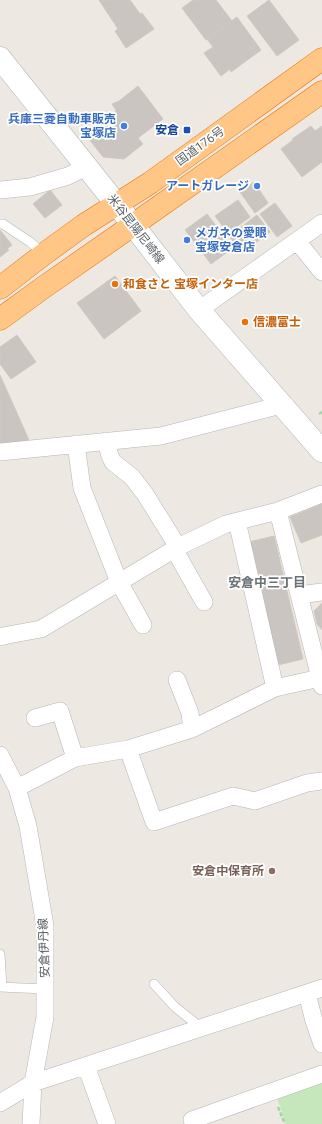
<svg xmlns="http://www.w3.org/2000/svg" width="322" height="1124" viewBox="0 0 322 1124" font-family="Roboto,'Noto Sans JP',sans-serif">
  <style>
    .green { fill: #c6e6bc }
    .building { fill: #cac5c0; stroke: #d2c8bf }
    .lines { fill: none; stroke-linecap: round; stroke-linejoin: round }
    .lane-casing { stroke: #b2b6b9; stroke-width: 10 }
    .street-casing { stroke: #b2b6b9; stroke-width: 18 }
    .secondary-casing { stroke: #b1b7ba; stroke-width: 23 }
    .highway-casing { stroke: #ee6f00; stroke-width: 23 }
    .path { stroke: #9fd8a1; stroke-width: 2.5; stroke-dasharray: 4 2; stroke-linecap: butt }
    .lane { stroke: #fff; stroke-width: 9 }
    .street { stroke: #fff; stroke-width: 17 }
    .secondary { stroke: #fff; stroke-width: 22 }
    .highway { stroke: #ffc686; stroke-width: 22 }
    .shop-dot { fill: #3f7fe0; stroke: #fff; stroke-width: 1.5 }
    .transit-dot { fill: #1a4fb4; stroke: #fff; stroke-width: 1.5 }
    .food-dot { fill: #e8710a; stroke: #fff; stroke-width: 1.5 }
    .education-dot { fill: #8d6e63; stroke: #fff; stroke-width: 1.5 }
    .labels { text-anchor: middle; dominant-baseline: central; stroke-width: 3.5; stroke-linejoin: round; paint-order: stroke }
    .shop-label { font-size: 12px; font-weight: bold; fill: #366cbe; stroke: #fff; text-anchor: end }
    .transit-label { font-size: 12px; font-weight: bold; fill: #164399; stroke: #fff; text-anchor: end }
    .street-label { font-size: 12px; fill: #5a6063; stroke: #fff }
    .food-label { font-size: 12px; font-weight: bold; fill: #c56008; stroke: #fff; text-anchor: start }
    .education-label { font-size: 12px; font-weight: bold; fill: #785e54; stroke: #fff; text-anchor: end }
    .neighbourhood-label { font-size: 13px; font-weight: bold; fill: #6b7275; stroke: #fff }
  </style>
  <rect width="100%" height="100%" fill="#ede8e1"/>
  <path class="green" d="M322 1081V1124H286L276 1095Z"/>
  <path class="building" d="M99 0H130L140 14 142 13 154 29 126 48 115 31 118 29Z
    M193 0H216L232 21 206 40 182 8Z
    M269 0 299 40 277 56 247 16Z
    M237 17 261 50 231 72 230 69 221 76 204 53 213 47 207 39Z
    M138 86 163 119 138 138 143 144 124 159 103 157 86 135 98 125 114 128 116 110 112 104 119 101Z
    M311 126 315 131 322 126V162L302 177 281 149 293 140 292 139Z
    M254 182 268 203 255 213 240 192Z
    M50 190 62 205 45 218 33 204Z
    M238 200 250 217 228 233 215 216Z
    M275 203 292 226 277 237 260 214Z
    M207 214 233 248 211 264 185 230Z
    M257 215 270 232 242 253 229 236Z
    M0 230 12 245 7 249 9 250 0 257Z
    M115 276 141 311 104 339 77 303Z
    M17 335 36 362 11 379 0 364V347Z
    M0 375 29 440 0 445Z
    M322 504V535L301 543 290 517Z
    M274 536 303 659 278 665 249 542Z
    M322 603V630L317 624 314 611Z"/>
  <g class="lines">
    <defs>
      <path id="lane" d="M0 224H3L30 242 44 254
        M0 954 2 987
        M154 984 175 1007 194 1022 197 1029
        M0 987 45 989"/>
      <path id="street" d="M0 190 30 187 68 176 86 167
        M297 241 322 272
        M199 310 322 223
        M106 441 110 456 113 462 132 477 145 494 178 547
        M76 444 82 488 119 582 143 625
        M0 452 161 436 281 405
        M278 511 322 686
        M237 521 275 688
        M174 549 204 602
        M299 595 322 592
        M0 637 8 635 41 629 178 547 226 524 278 511 322 494
        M177 680 190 713 192 729
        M35 718 60 711 75 758
        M128 749 154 822 233 796 255 801 307 783 322 781
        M0 755 17 788 28 826 45 926V1017L33 1083 31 1124
        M17 788 75 758 128 749 192 729 275 688 320 678
        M307 993 322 988
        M86 1066 107 1124
        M0 1103 33 1083 307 993 314 1021 322 1044
        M192 1120 322 1074"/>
      <path id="secondary" d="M0 58 133 225 199 310 322 451"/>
      <path id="highway" d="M0 288 44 254 84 225 150 183 322 59
        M0 319 44 287 133 225 322 92"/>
    </defs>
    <use href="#lane" class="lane-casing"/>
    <use href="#street" class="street-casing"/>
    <use href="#secondary" class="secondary-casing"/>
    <use href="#highway" class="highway-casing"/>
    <path class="path" d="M319 414 322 412
      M278 1107 285 1124"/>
    <use href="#lane" class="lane"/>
    <use href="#street" class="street"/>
    <use href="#secondary" class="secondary"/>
    <use href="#highway" class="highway"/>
  </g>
  <g class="shop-dot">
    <circle cx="124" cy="126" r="4"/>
    <circle cx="257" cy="186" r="4"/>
    <circle cx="187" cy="240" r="4"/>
  </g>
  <rect class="transit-dot" x="183" y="126" width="8" height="8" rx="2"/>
  <g class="food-dot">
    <circle cx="115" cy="284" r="4"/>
    <circle cx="245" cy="322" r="4"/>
  </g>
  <circle class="education-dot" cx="272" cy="871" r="4"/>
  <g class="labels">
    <g class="shop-label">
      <text x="116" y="119">兵庫三菱自動車販売<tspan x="116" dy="14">宝塚店</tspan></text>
      <text x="249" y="186">アートガレージ</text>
      <text x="195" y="233" text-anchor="start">メガネの愛眼<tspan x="195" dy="14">宝塚安倉店</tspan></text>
    </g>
    <g class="transit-label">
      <text x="179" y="130">安倉</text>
    </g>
    <g class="street-label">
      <text transform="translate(200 146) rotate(-36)">国道176号</text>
      <text transform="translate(136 229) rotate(52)">米谷昆陽尼崎線</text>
      <text transform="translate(44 948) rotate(-92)">安倉伊丹線</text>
    </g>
    <g class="food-label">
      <text x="123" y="284">和食さと 宝塚インター店</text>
      <text x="253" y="322">信濃富士</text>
    </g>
    <g class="education-label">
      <text x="264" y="871">安倉中保育所</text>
    </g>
    <g class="neighbourhood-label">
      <text x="267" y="582">安倉中三丁目</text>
    </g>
  </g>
</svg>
